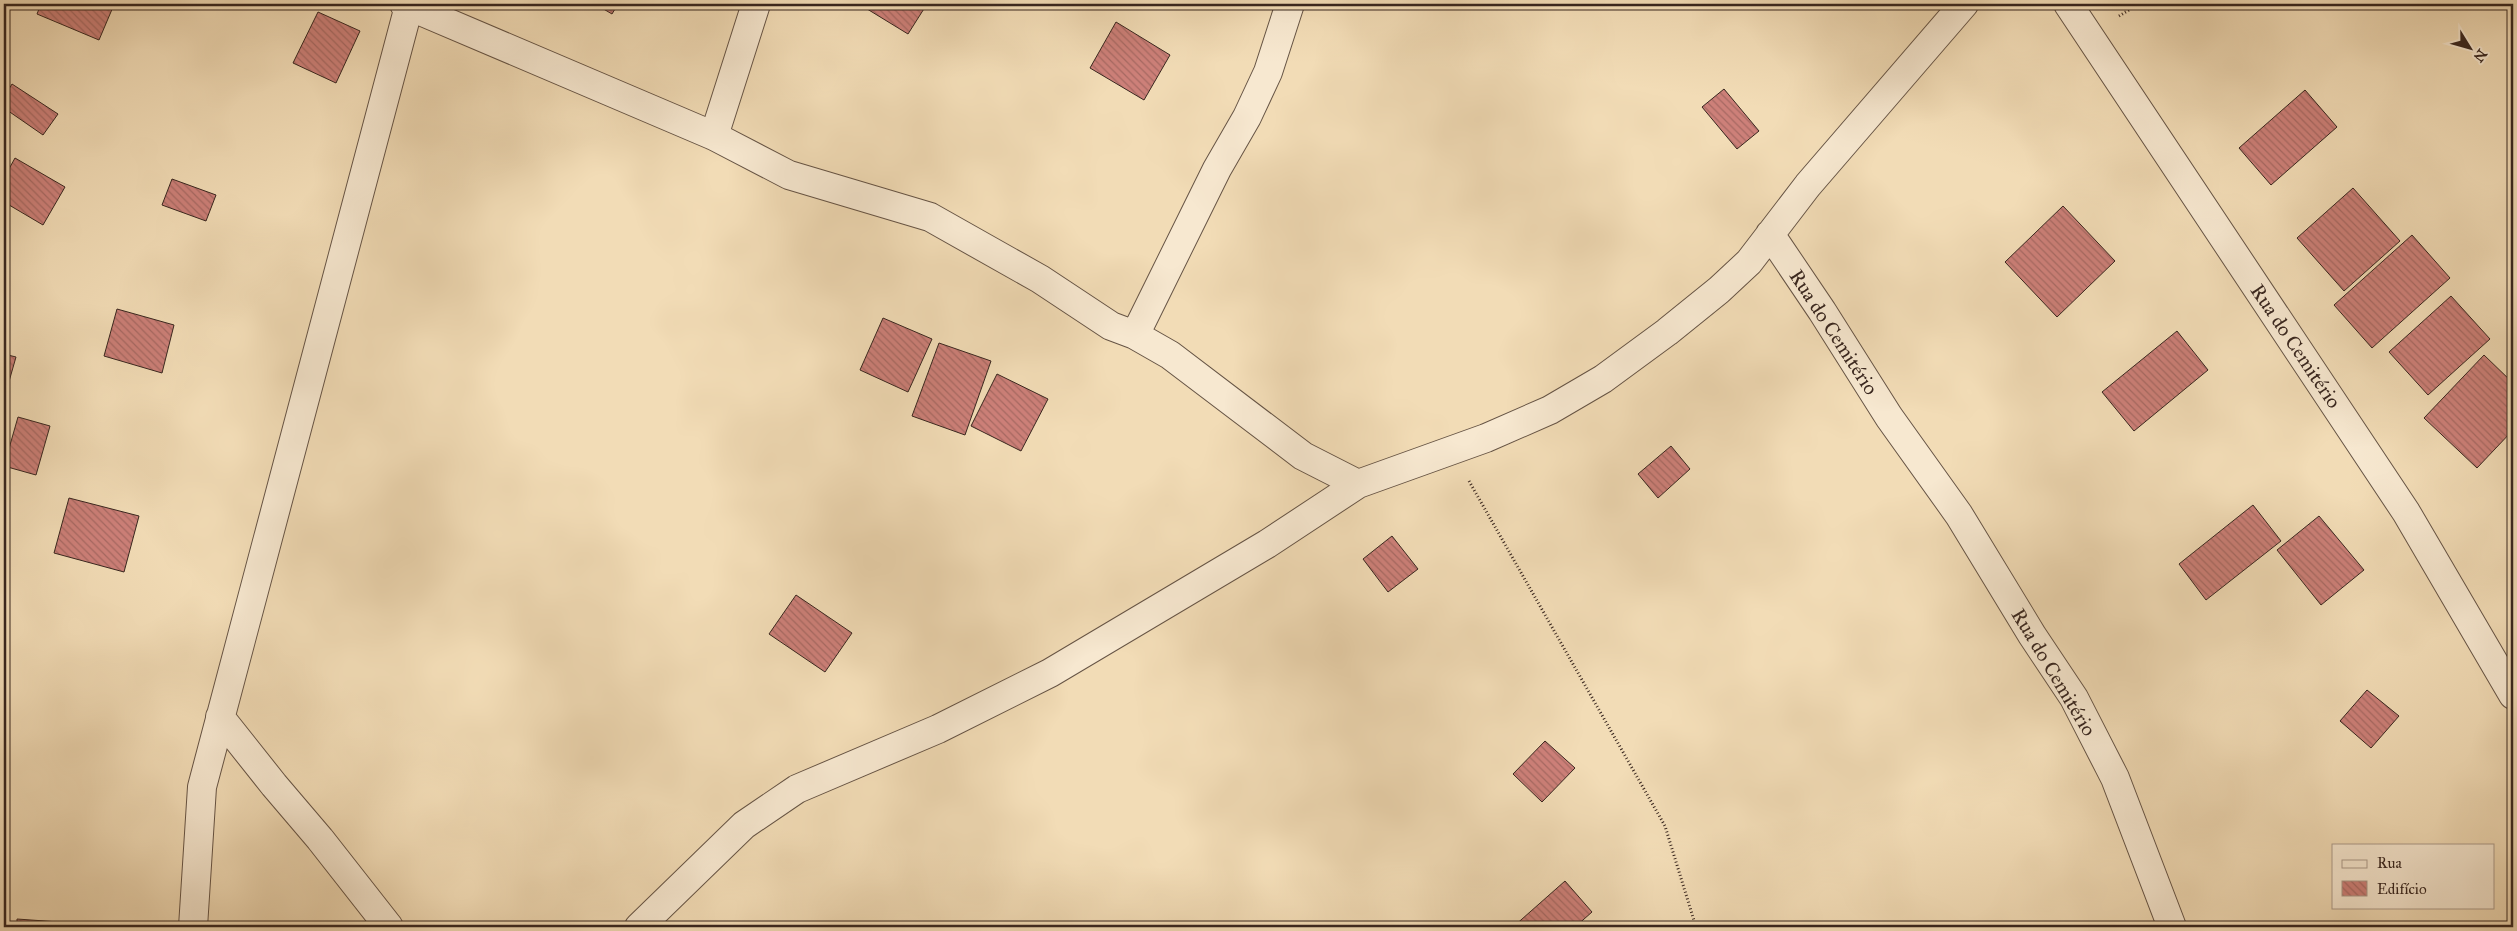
<svg xmlns="http://www.w3.org/2000/svg" width="2517" height="931" viewBox="0 0 2517 931" font-family="'IM FELL Great Primer',serif">
  <style>
    .building { fill: url(#building-back-hatch); stroke: #38261f }
    .lines { fill: none; stroke-linecap: round; stroke-linejoin: round }
    .minor-casing { stroke: #665445; stroke-width: 30 }
    .path { stroke: #38261f; stroke-width: 3; stroke-dasharray: 1 2.5; stroke-linecap: butt }
    .minor { stroke: #f7e8d0; stroke-width: 28 }
    .labels { text-anchor: middle; dominant-baseline: central; stroke-width: 4; stroke-linejoin: round; paint-order: stroke }
    .street-label { font-size: 20px; fill: #38261f; stroke: #f7e8d0 }
  </style>
  <defs>
    <pattern id="building-back-hatch" width="6" height="6" patternUnits="userSpaceOnUse" patternTransform="scale(1.25)"><rect width="6" height="6" fill="#cd8079"/><path d="M-1 5l2 2M0 0l6 6M5-1l2 2" fill="none" stroke="#a76963"/></pattern>
  </defs>
  <rect width="100%" height="100%" fill="#f2dcb6"/>
  <filter id="stains"><feTurbulence type="fractalNoise" baseFrequency=".004" numOctaves="4"/><feColorMatrix values="0 0 0 0 .2 0 0 0 0 .09 0 0 0 0 .02 0 0 0 .5 -.17"/></filter>
  <radialGradient id="worn" r=".72"><stop offset=".6" stop-color="#630" stop-opacity="0"/><stop offset="1" stop-color="#630" stop-opacity=".3"/></radialGradient>
  <path class="building" d="M41 4H106L113 7 99 40 37 14Z
    M595 4H618L612 14Z
    M859 4H927L908 34Z
    M318 12 360 31 336 83 293 63Z
    M1116 22 1170 55 1144 100 1090 68Z
    M12 84 58 114 43 135 4 108V97Z
    M1724 89 1759 131 1737 149 1702 107Z
    M2305 90 2337 127 2271 185 2239 148Z
    M15 158 65 187 43 225 4 202V178Z
    M172 179 216 195 206 221 162 205Z
    M2353 188 2400 241 2344 291 2297 238Z
    M2063 206 2115 261 2057 317 2005 262Z
    M2412 235 2450 278 2372 348 2334 305Z
    M2451 296 2490 339 2428 395 2389 352Z
    M117 309 174 325 162 373 104 356Z
    M883 318 932 339 908 392 860 370Z
    M2177 331 2208 370 2134 431 2102 392Z
    M939 343 991 361 965 435 912 416Z
    M4 354 16 357 4 399Z
    M2484 355 2513 383V430L2477 468 2424 418Z
    M997 374 1048 399 1021 451 971 426Z
    M18 417 50 426 36 475 4 466Z
    M1671 446 1690 469 1658 498 1638 474Z
    M69 498 139 516 124 572 54 553Z
    M2253 505 2281 541 2206 600 2179 564Z
    M2319 516 2364 570 2321 605 2277 550Z
    M1392 536 1418 569 1388 592 1363 559Z
    M796 595 852 633 825 672 769 634Z
    M2367 690 2399 716 2371 748 2340 721Z
    M1545 741 1575 768 1542 802 1513 774Z
    M1565 881 1592 912 1575 927H1513Z
    M17 919 73 923 72 927H17Z"/>
  <g class="lines">
    <defs>
      <path id="minor" d="M404 4 714 136 789 175 930 217 1040 279 1111 326 1135 335 1170 355 1303 456 1358 484
        M2068 4 2406 512 2513 695
        M714 136 756 4
        M1770 234 1822 311 1889 417 1959 515 2032 635 2074 698 2115 778 2172 927
        M1135 335 1217 169 1247 117 1268 72 1290 4
        M220 717 274 785 320 839 389 927
        M193 927 202 787 409 6
        M639 927 744 825 797 789 938 729 1050 673 1267 544 1358 484 1486 438 1550 410 1603 379 1667 332 1719 290 1749 262 1808 185 1964 4"/>
    </defs>
    <use href="#minor" class="minor-casing"/>
    <path class="path" d="M2119 16 2139 4
      M1469 481 1665 826 1696 927"/>
    <use href="#minor" class="minor"/>
  </g>
  <g class="labels">
    <g class="street-label">
      <text transform="translate(1834 332) rotate(57)">Rua do Cemitério</text>
      <text transform="translate(2296 346) rotate(56)">Rua do Cemitério</text>
      <text transform="translate(2054 672) rotate(59)">Rua do Cemitério</text>
    </g>
  </g>
  <rect width="2517" height="931" fill="none" stroke="#f2dcb6" stroke-width="20"/>
  <rect x="5" y="5" width="2507" height="921" fill="none" stroke="#38261f" stroke-width="2.5"/>
  <rect x="10" y="10" width="2497" height="911" fill="none" stroke="#38261f"/>
  <rect x="2332" y="844" width="162" height="65" fill="#f7e8d0" stroke="#ab9a89"/>
  <rect x="2342" y="860" width="25" height="8" fill="#f7e8d0" stroke="#ab9a89"/>
  <text x="2377" y="868" font-size="15" fill="#38261f">Rua</text>
  <rect x="2342" y="881" width="25" height="15" fill="url(#building-back-hatch)" stroke="#ab9a89"/>
  <text x="2377" y="894" font-size="15" fill="#38261f">Edifício</text>
  <g transform="translate(2470 48) rotate(127)" stroke="#f7e8d0" stroke-width="4" paint-order="stroke">
  <path d="M0-4L9 19L0 12L-9 19Z" fill="#38261f"/>
  <text y="-8" font-size="14" font-weight="bold" text-anchor="middle" fill="#38261f">N</text>
  </g>
  <rect width="100%" height="100%" filter="url(#stains)"/>
  <rect width="100%" height="100%" fill="url(#worn)"/>
</svg>
